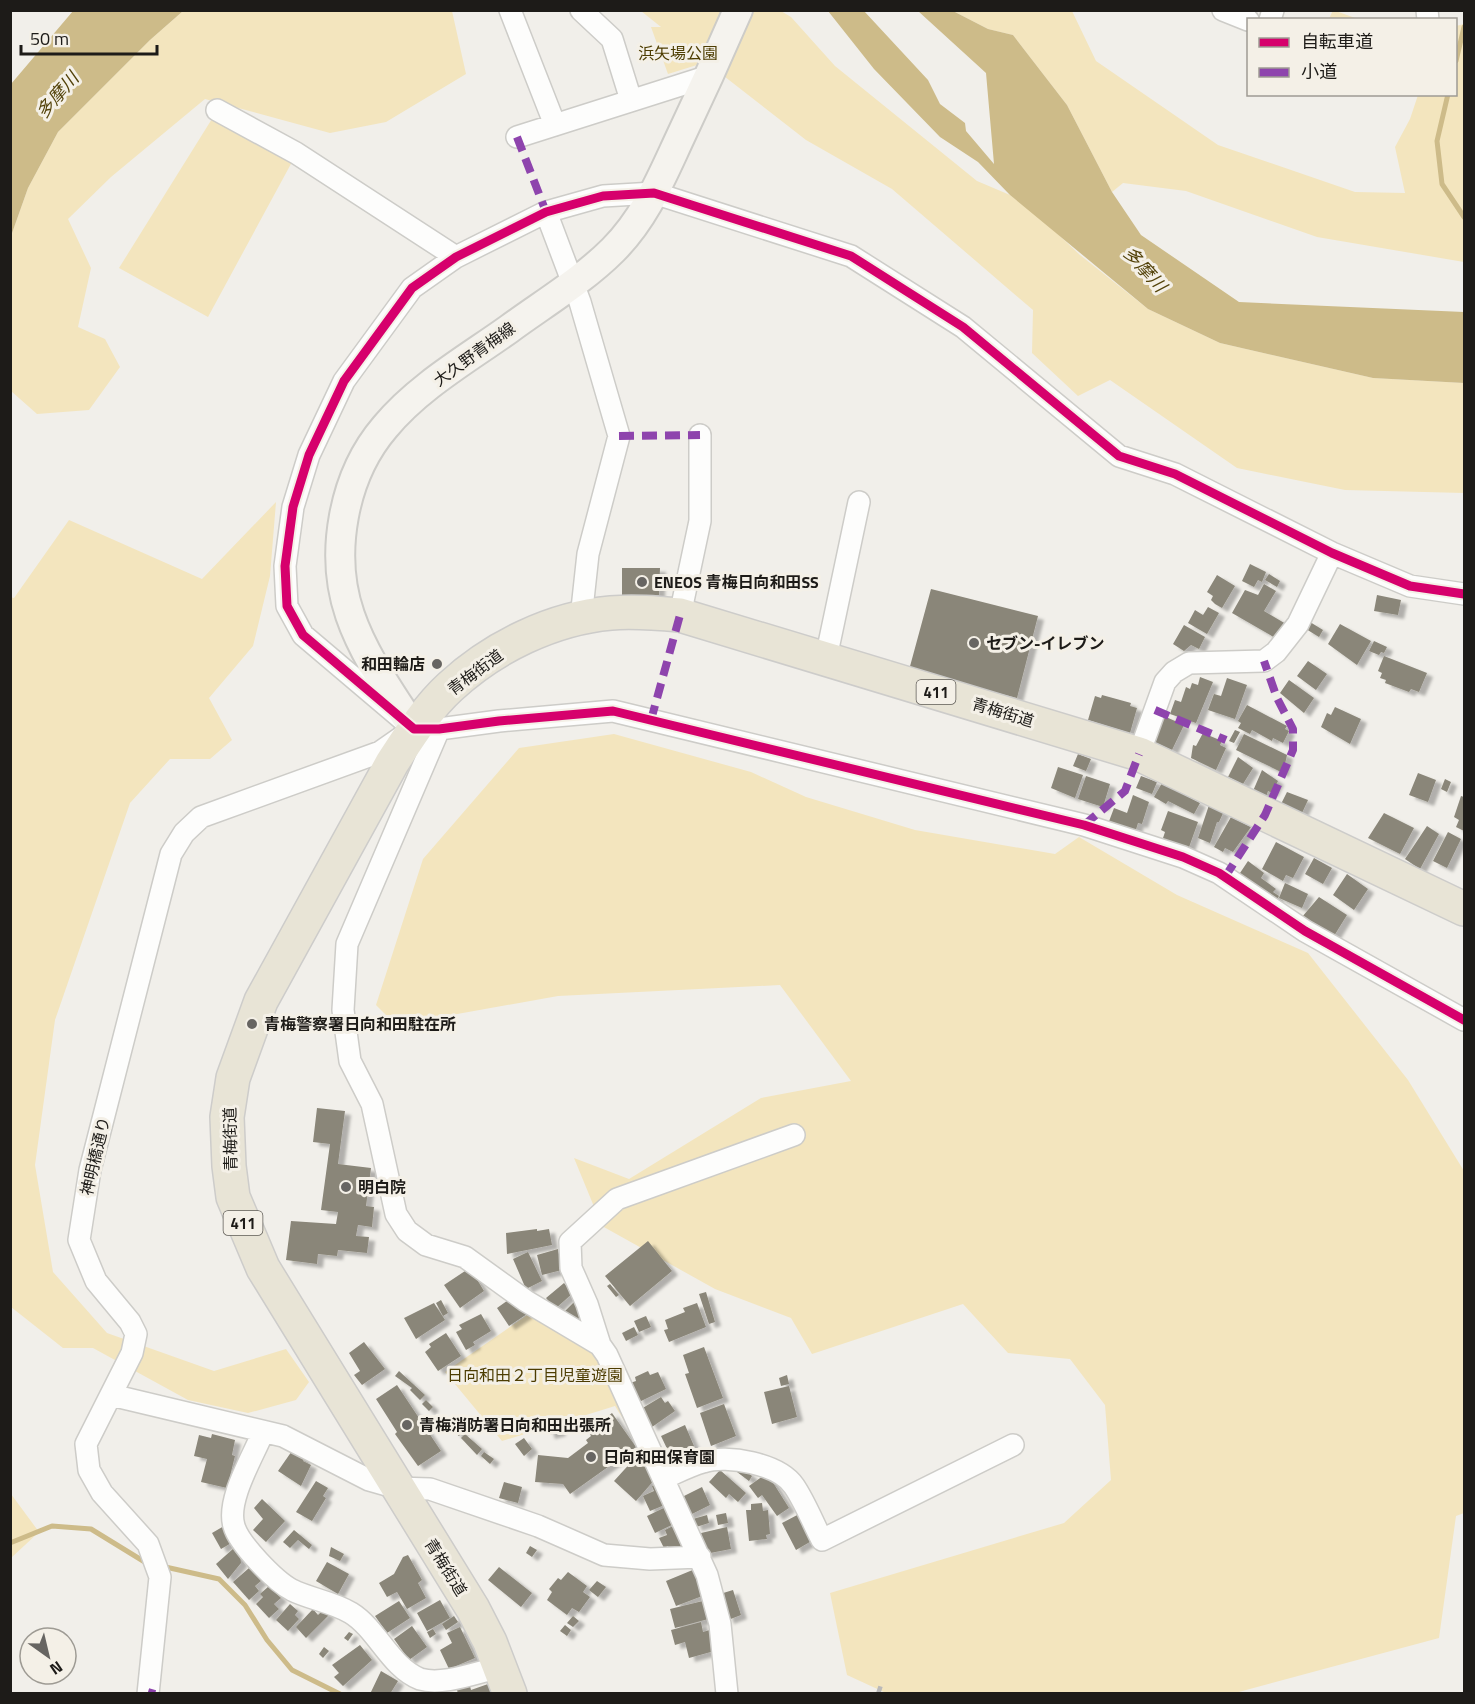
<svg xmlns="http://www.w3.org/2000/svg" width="1475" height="1704" viewBox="0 0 1475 1704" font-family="'Titillium Web','Noto Sans JP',sans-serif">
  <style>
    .green { fill: #f3e5be }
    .water { fill: #cdbb89 }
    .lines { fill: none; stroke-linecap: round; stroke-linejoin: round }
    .stream { stroke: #cdbb89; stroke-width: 5 }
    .building { fill: #8a8679; filter: url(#shadow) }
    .minor-casing { stroke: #cdccc8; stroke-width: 24 }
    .secondary-casing { stroke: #cdccc8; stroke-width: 32 }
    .trunk-casing { stroke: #cdccca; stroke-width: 36 }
    .minor { stroke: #fdfdfc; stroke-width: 21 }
    .secondary { stroke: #f5f3ee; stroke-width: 28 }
    .trunk { stroke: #e8e4d6; stroke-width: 33 }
    .rail { stroke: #bab9b9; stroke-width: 4.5; stroke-dasharray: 8 8; stroke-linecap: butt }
    .quiet { stroke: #8e44ad; stroke-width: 8; stroke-dasharray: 15 8; stroke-linecap: butt }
    .cycleway-casing { stroke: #f4f0e7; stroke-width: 13 }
    .cycleway { stroke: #d6006c; stroke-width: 9 }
    .poi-dot { fill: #676562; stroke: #f4f0e7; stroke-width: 2 }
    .labels { text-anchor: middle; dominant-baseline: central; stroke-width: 6; stroke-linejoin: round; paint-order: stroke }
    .shield { fill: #f4f0e7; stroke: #5e5b56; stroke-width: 1.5 }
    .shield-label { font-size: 15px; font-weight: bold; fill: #1d1b18 }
    .park-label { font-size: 16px; fill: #4d3d02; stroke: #f4f0e7 }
    .street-label { font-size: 16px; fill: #1d1b18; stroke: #f4f0e7 }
    .poi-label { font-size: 16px; font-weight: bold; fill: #1d1b18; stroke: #f4f0e7; text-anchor: start }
    .water-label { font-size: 18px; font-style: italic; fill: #534209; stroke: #f4f0e7 }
  </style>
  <defs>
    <filter id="shadow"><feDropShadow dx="6" dy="4" stdDeviation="1.5" flood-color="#0004"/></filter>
  </defs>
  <rect width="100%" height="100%" fill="#f1efea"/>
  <path class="green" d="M1333 10 1358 19H1329Z
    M183 11H452L466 74 386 122 330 133 205 99 111 177 68 219 91 268 78 327 105 339 120 367 89 410 37 414 11 391V236L28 188 58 132 150 40Z
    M641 11H781L791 17 835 66 977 181 1010 195 1042 219 1080 255 1148 309 1220 343 1373 378 1464 383V493L1345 490 1237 468 1110 380 1078 396 1032 353 1033 310 892 189 806 140 702 59 697 65 668 74 651 27H661Z
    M953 11H1072L1096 61 1218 145 1355 192 1405 193 1395 147 1410 119 1418 95 1456 94V26L1464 24V262L1317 237 1186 191 1123 183 1112 192 1067 105 1013 35 988 29Z
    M215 114 292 162 208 317 119 268Z
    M276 502 270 576 253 646 209 698 232 740 210 759H170L130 803 55 1020 35 1165 53 1272 107 1333 214 1371 286 1349 309 1382 296 1400 248 1413 188 1400 93 1348H63L11 1307 10 597 14 598 69 520 202 579Z
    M614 734 751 772 806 797 915 830 1055 854 1079 837 1177 895 1308 953 1408 1080 1464 1171V1513L1456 1516 1439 1638 1235 1693H886L847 1675 830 1593 1064 1523 1111 1480 1105 1405 1070 1359 1008 1353 963 1304 812 1354 791 1318 715 1289 602 1226 574 1158 629 1179 761 1098 851 1081 780 985 558 996 396 1025 376 1005 423 859 519 748Z
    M533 1311 593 1346 638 1443 615 1406 502 1441 445 1372Z
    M11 1494 39 1532 11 1558 10 1495Z"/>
  <path class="water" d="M73 11H183L150 40 58 132 28 188 11 236V84Z
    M828 11H864L928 80 940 104 965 123 966 131 994 164 986 73 918 11H953L988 29 1013 35 1067 105 1112 192 1141 235 1239 302 1464 312V383L1373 378 1220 343 1148 309 1010 195 978 162 940 137 874 69Z"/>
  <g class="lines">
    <path class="stream" d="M1456 61 1464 27
      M1448 94 1437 141 1442 184 1464 217
      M10 1543 52 1526 91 1529 148 1564
      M161 1566 219 1579 245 1605 267 1640 292 1670 340 1694"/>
  </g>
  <path class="building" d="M1250 564 1266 572 1262 582 1258 580 1254 587 1242 581Z
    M622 568H660L659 595 622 597Z
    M1269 574 1280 581 1277 587 1265 580Z
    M1217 575 1235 586 1222 608 1215 604 1211 600 1213 596 1207 592Z
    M1264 584 1276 591 1264 611 1286 624 1277 639 1232 613 1245 590 1258 595Z
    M931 589 1038 616 1017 698 909 670Z
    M1377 595 1401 600 1398 615 1374 611Z
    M1208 607 1219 613 1207 634 1188 623 1195 610 1203 615Z
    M1310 622 1323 630 1319 637 1306 629Z
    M1340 624 1371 641 1357 665 1328 644Z
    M1184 625 1205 637 1199 649 1191 645 1184 651 1173 644Z
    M1374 641 1387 647 1384 653 1381 652 1379 655 1369 651Z
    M1384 656 1427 673 1419 692 1411 689 1409 692 1385 683 1386 680 1380 678 1382 673 1378 671Z
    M1308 661 1327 674 1316 690 1297 676Z
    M1200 677 1213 682 1196 723 1170 714 1175 700 1181 702 1186 687 1190 689 1192 683 1198 685Z
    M1227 678 1247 685 1235 719 1208 710 1214 694 1221 696Z
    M1289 680 1314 698 1304 713 1280 693Z
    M1102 695 1131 703 1130 706 1137 708 1130 733 1088 720 1095 696 1101 698Z
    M1247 705 1287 726 1285 729 1289 731 1283 743 1273 738 1272 741 1252 730 1250 734 1238 728 1241 723 1238 721Z
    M1335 707 1361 719 1350 744 1321 727 1327 713 1331 715Z
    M1166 717 1184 725 1172 750 1154 742 1162 718Z
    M1235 730 1240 732 1234 743 1229 741Z
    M1203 733 1222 741 1220 745 1226 748 1216 770 1191 758 1193 745 1196 746Z
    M1244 734 1287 755 1283 773 1236 750Z
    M1078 754 1091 759 1086 771 1073 766Z
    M1238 757 1253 768 1243 784 1228 777Z
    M1058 767 1083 775 1075 798 1051 788Z
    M1262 770 1278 781 1272 793 1268 791 1266 797 1253 791Z
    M1418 773 1436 780 1428 802 1409 795Z
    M1086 776 1110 784 1103 807 1078 799Z
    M1141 776 1157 782 1152 794 1136 788Z
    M1445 779 1451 782 1447 792 1441 789Z
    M1162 783 1200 803 1194 814 1168 801 1166 804 1154 797Z
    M1287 792 1308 800 1302 813 1281 804Z
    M1133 795 1149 802 1142 824 1138 823 1134 836 1108 824 1114 808 1127 813Z
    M1461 796 1464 797V831L1456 827 1459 820 1454 817Z
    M1209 805 1224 811 1219 822H1217L1210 843 1198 838Z
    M1168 811 1198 822 1188 850 1162 841 1165 832 1161 830Z
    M1384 813 1414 828 1400 854 1368 838Z
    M1231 817 1251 827 1233 852 1225 848 1223 852 1214 847Z
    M1427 826 1439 834 1420 869 1405 859Z
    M1448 832 1461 839 1447 868 1433 861Z
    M1276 842 1304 857 1293 878 1286 875 1283 881 1262 869Z
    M1314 858 1332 868 1323 884 1305 874Z
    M1248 861 1264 873 1261 878 1276 889 1273 892 1279 896 1274 903 1238 876Z
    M1347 874 1368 889 1354 910 1333 895Z
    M1285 883 1308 894 1302 908 1279 898Z
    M1319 897 1347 915 1334 936 1302 917Z
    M317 1108 345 1111 338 1164 371 1168 366 1206 374 1207 372 1227 358 1225 356 1236 369 1237 367 1253 338 1250 337 1256 318 1254 317 1264 286 1260 291 1221 336 1224 338 1212 321 1210 330 1144 313 1142Z
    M537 1229V1231L549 1229 552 1245 507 1254 506 1233Z
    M648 1241 672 1271 630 1306 605 1276Z
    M558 1249 562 1270 542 1275 537 1255Z
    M528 1252 542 1281 526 1289 513 1259Z
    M465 1271 473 1273 484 1291 460 1308 444 1285Z
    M564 1283 573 1293 555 1309 546 1298Z
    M610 1284 619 1295 616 1297 607 1286Z
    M706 1292 715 1322 709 1324 699 1294Z
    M511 1298 519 1304 527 1314 509 1326 497 1308Z
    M441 1300 448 1313 443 1316 436 1303Z
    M575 1301 584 1327 564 1312Z
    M434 1303 445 1320 416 1339 404 1318Z
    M697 1303 706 1327 669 1342 664 1330 668 1329 665 1320 685 1312 683 1308Z
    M481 1314 491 1331 473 1342 475 1345 466 1350 456 1332 462 1329 459 1325Z
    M646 1316 651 1327 639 1332 634 1321Z
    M634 1327 638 1335 626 1341 622 1333Z
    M446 1333 461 1356 438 1371 425 1352 431 1347 429 1344Z
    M364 1342 385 1369 362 1385 354 1375 360 1371 349 1353Z
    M704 1347 723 1398 697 1408 685 1374 689 1373 683 1355Z
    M399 1371 425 1395 420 1400 410 1390 412 1388 395 1376Z
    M648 1371 650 1375 658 1372 666 1389 639 1402 630 1383 636 1381 635 1377Z
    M787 1375 789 1384 781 1386 779 1378Z
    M397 1385 441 1451 418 1466 395 1434 397 1432 376 1399Z
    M789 1386 797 1417 772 1424 764 1392Z
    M661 1397 665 1403 668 1401 675 1411 652 1427 641 1409Z
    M426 1400 433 1407 429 1411 422 1404Z
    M724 1404 736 1436 711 1446 700 1413Z
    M612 1413 636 1447 570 1494 563 1484 535 1482 538 1455 568 1458 588 1443 586 1440 591 1436 588 1431Z
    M685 1425 697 1453 679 1461 676 1454 674 1455 677 1461 667 1465 665 1460 671 1457 661 1436Z
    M559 1426 560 1432 549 1435 547 1428Z
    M457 1427 463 1431 459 1436 454 1432Z
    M212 1434 235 1440 232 1455 235 1456 227 1488 201 1482 207 1459 194 1456 199 1435 211 1438Z
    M465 1434 482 1449 477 1455 461 1438Z
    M524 1438 532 1449 524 1456 515 1444Z
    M294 1448 306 1455 303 1461 311 1465 301 1486 278 1471Z
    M484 1452 494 1459 490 1464 481 1456Z
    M640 1458 651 1467 656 1478 636 1501 614 1481 634 1459 637 1462Z
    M741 1467 752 1476 749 1481 737 1472Z
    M720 1470 746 1493 738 1502 729 1494 726 1498 709 1482Z
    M767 1473 789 1508 777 1516 762 1495 758 1498 749 1486Z
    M316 1481 328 1488 323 1496 326 1498 312 1521 296 1512Z
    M504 1482 522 1487 518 1503 499 1498Z
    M658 1483 667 1504 650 1511 643 1496 654 1491 652 1486Z
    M702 1487 710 1505 688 1516 680 1498Z
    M262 1499 285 1521 266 1542 253 1530 263 1519 254 1508Z
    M762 1503 763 1511 768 1510 770 1534 766 1535 767 1539 749 1541 746 1510H751V1504Z
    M668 1506 676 1523 655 1533 647 1516Z
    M726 1513 728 1523 718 1525 716 1515Z
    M801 1513 815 1539 796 1550 782 1523Z
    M707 1515 709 1523 696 1527 693 1519Z
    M677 1524 687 1548 671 1552 668 1546 664 1548 659 1538 667 1535 665 1530Z
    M224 1526 233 1542 221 1549 212 1533Z
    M727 1527 731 1549 705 1554 701 1533Z
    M294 1530 312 1545 309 1549 298 1540 290 1548 283 1542Z
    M530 1546 537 1550 532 1557 526 1553Z
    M331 1547 344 1554 340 1561 329 1556Z
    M234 1548 240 1555 241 1563 228 1579 216 1564Z
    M408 1555 422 1580 418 1583 426 1598 407 1609 397 1592 387 1597 379 1583 394 1574 403 1557Z
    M327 1562 349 1574 338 1594 316 1581Z
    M499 1567 532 1593 521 1607 488 1580Z
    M249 1568 261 1581 255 1586 259 1591 249 1600 233 1582Z
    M695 1569 705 1595 676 1606 666 1581Z
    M568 1572 587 1586 583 1592 590 1597 579 1612 572 1608 567 1615 547 1600 552 1592 549 1589 558 1578 561 1580Z
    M597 1581 606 1587 598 1597 589 1590Z
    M269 1586 281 1598 274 1604 279 1609 269 1618 256 1604 263 1597 260 1594Z
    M733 1590 741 1615 728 1620 720 1594Z
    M440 1600 450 1618 427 1631 417 1613Z
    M707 1600 712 1618 675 1628 670 1609Z
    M399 1601 410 1618 387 1633 375 1616Z
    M290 1604 298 1611 295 1615 299 1619 288 1631 276 1620Z
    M313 1609 318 1615 323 1610 329 1615 306 1638 296 1627Z
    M454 1616 458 1622 446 1630 442 1624Z
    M573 1616 579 1621 573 1627 567 1623Z
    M701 1622 703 1632 713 1629 718 1650 689 1658 685 1642 675 1645 671 1630Z
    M565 1625 571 1630 567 1636 560 1631Z
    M412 1626 427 1647 409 1660 394 1639Z
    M460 1627 475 1658 449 1669 440 1650 452 1643 447 1633Z
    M433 1629 436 1634 430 1638 427 1632Z
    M349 1632 353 1634 348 1641 344 1638Z
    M360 1645 372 1660 343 1686 334 1677 339 1673 332 1665Z
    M324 1647 329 1651 323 1658 319 1654Z
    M381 1671 398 1681 390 1694H370Z
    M488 1684 491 1694H458L457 1690 470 1686 471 1690Z"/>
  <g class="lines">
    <defs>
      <path id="minor" d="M510 10 555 125
        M581 10 612 39 631 100
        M1223 10 1248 20
        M1427 10 1428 20
        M1270 20 1273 10
        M217 110 296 153 456 257
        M517 137 709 76
        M546 212 580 302 619 436 588 554 581 618
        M1464 594 1410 586 1332 553 1175 474 1119 456 963 327 851 256 654 193 603 196 546 212 456 257 412 288 344 381 309 455 293 507 285 566 287 606 303 635 414 729H439L499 721 613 711 1084 825 1183 857 1219 873 1305 931 1464 1020
        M680 615 700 521V435
        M826 658 859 502
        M439 729 347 944 343 1010 350 1061 372 1104 396 1214 407 1231 426 1245 465 1257 526 1301 600 1345 607 1355 707 1575 720 1624 727 1694
        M1139 754 1165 682 1174 672 1189 663 1264 661 1276 652 1298 624 1332 553
        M600 1345 587 1304 571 1268 570 1242 617 1199 794 1135
        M111 1395 283 1436 369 1480 397 1488 430 1489 538 1526 604 1555 650 1559 700 1557
        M263 1432C253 1457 226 1500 234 1526 239 1544 275 1581 292 1590 310 1599 333 1602 351 1613 377 1629 391 1668 420 1679 443 1686 477 1672 501 1667
        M664 1478C676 1473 689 1466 703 1462 727 1454 779 1464 794 1486 805 1502 813 1523 822 1540L1013 1445
        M148 1694 160 1577 148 1544 102 1493 89 1470 86 1444 132 1353 136 1334 130 1322 96 1281 79 1240 90 1170 171 854 184 833 201 817 380 752 403 736"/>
      <path id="secondary" d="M414 729C391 693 364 656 350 615 329 554 343 476 385 427 418 387 467 359 509 329 543 304 583 280 613 250 644 219 660 181 678 142 699 98 719 54 738 10"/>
      <path id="trunk" d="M510 1694 490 1642 473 1609 263 1268 233 1197 229 1166 227 1117 233 1078 261 1001 392 763C409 737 427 708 450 687 493 647 553 618 611 613 634 611 657 613 680 615L1139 754 1464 909"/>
    </defs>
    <use href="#minor" class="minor-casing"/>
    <use href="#secondary" class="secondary-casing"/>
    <use href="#trunk" class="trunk-casing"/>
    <use href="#minor" class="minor"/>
    <use href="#secondary" class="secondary"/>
    <use href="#trunk" class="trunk"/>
    <path class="rail" d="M878 1694 881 1685"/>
    <path class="quiet" d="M517 137 546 212
      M619 436 700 435
      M1155 710 1226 740
      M651 720 680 615
      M1084 825 1125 791 1139 754
      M1225 877 1265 815 1293 750V729L1277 698 1264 661
      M148 1692 155 1694"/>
    <defs>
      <path id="cycleway" d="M1464 594 1410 586 1332 553 1175 474 1119 456 963 327 851 256 654 193 603 196 546 212 456 257 412 288 344 381 309 455 293 507 285 566 287 606 303 635 414 729H439L499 721 613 711 1084 825 1183 857 1219 873 1305 931 1464 1020"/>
    </defs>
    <use href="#cycleway" class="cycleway-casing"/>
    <use href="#cycleway" class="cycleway"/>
  </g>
  <g class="poi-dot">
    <circle cx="642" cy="582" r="6"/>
    <circle cx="974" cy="643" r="6"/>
    <circle cx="437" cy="664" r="6"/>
    <circle cx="252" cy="1024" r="6"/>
    <circle cx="346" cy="1187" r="6"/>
    <circle cx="407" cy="1425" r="6"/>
    <circle cx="591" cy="1457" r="6"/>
  </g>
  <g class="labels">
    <g class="shield">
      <rect x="916.5" y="680" width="39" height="24" rx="4.5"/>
      <rect x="223.5" y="1211" width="39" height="24" rx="4.5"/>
    </g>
    <g class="shield-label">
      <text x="936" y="692">411</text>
      <text x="243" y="1223">411</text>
    </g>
    <g class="park-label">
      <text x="678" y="53">浜矢場公園</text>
      <text x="535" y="1375">日向和田２丁目児童遊園</text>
    </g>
    <g class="street-label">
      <text transform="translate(474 354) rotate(-36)">大久野青梅線</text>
      <text transform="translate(475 672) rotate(-37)">青梅街道</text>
      <text transform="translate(1003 712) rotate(17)">青梅街道</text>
      <text transform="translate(230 1139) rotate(-91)">青梅街道</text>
      <text transform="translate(95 1156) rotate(-77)">神明橋通り</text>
      <text transform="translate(446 1567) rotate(58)">青梅街道</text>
    </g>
    <g class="poi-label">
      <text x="654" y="582">ENEOS 青梅日向和田SS</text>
      <text x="986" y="643">セブン-イレブン</text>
      <text x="425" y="664" text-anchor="end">和田輪店</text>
      <text x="264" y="1024">青梅警察署日向和田駐在所</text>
      <text x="358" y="1187">明白院</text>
      <text x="419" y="1425">青梅消防署日向和田出張所</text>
      <text x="603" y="1457">日向和田保育園</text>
    </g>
    <g class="water-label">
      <text transform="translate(57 95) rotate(-49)">多摩川</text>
      <text transform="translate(1145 269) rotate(48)">多摩川</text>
    </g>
  </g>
  <rect width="1475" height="1704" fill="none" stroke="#1d1b18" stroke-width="24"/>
  <rect x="1247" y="18" width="210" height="78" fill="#f4f0e7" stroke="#9e9b94" stroke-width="1.5"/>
  <rect x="1259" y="38" width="30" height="9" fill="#d6006c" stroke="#9e9b94" stroke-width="1.5"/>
  <text x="1301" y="48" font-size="18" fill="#1d1b18">自転車道</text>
  <rect x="1259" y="68" width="30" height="9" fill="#8e44ad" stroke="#9e9b94" stroke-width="1.5"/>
  <text x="1301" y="78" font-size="18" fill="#1d1b18">小道</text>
  <g transform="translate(48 1656) rotate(146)"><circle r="28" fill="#f4f0e7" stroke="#9e9b94" stroke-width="1.5"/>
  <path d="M0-4.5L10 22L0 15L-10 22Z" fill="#676562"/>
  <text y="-9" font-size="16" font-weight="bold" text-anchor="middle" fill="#1d1b18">N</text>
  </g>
  <path d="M21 45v9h136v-9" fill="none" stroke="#1d1b18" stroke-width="3"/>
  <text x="30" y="45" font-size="18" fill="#1d1b18" stroke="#f4f0e7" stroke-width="4.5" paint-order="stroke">50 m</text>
</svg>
